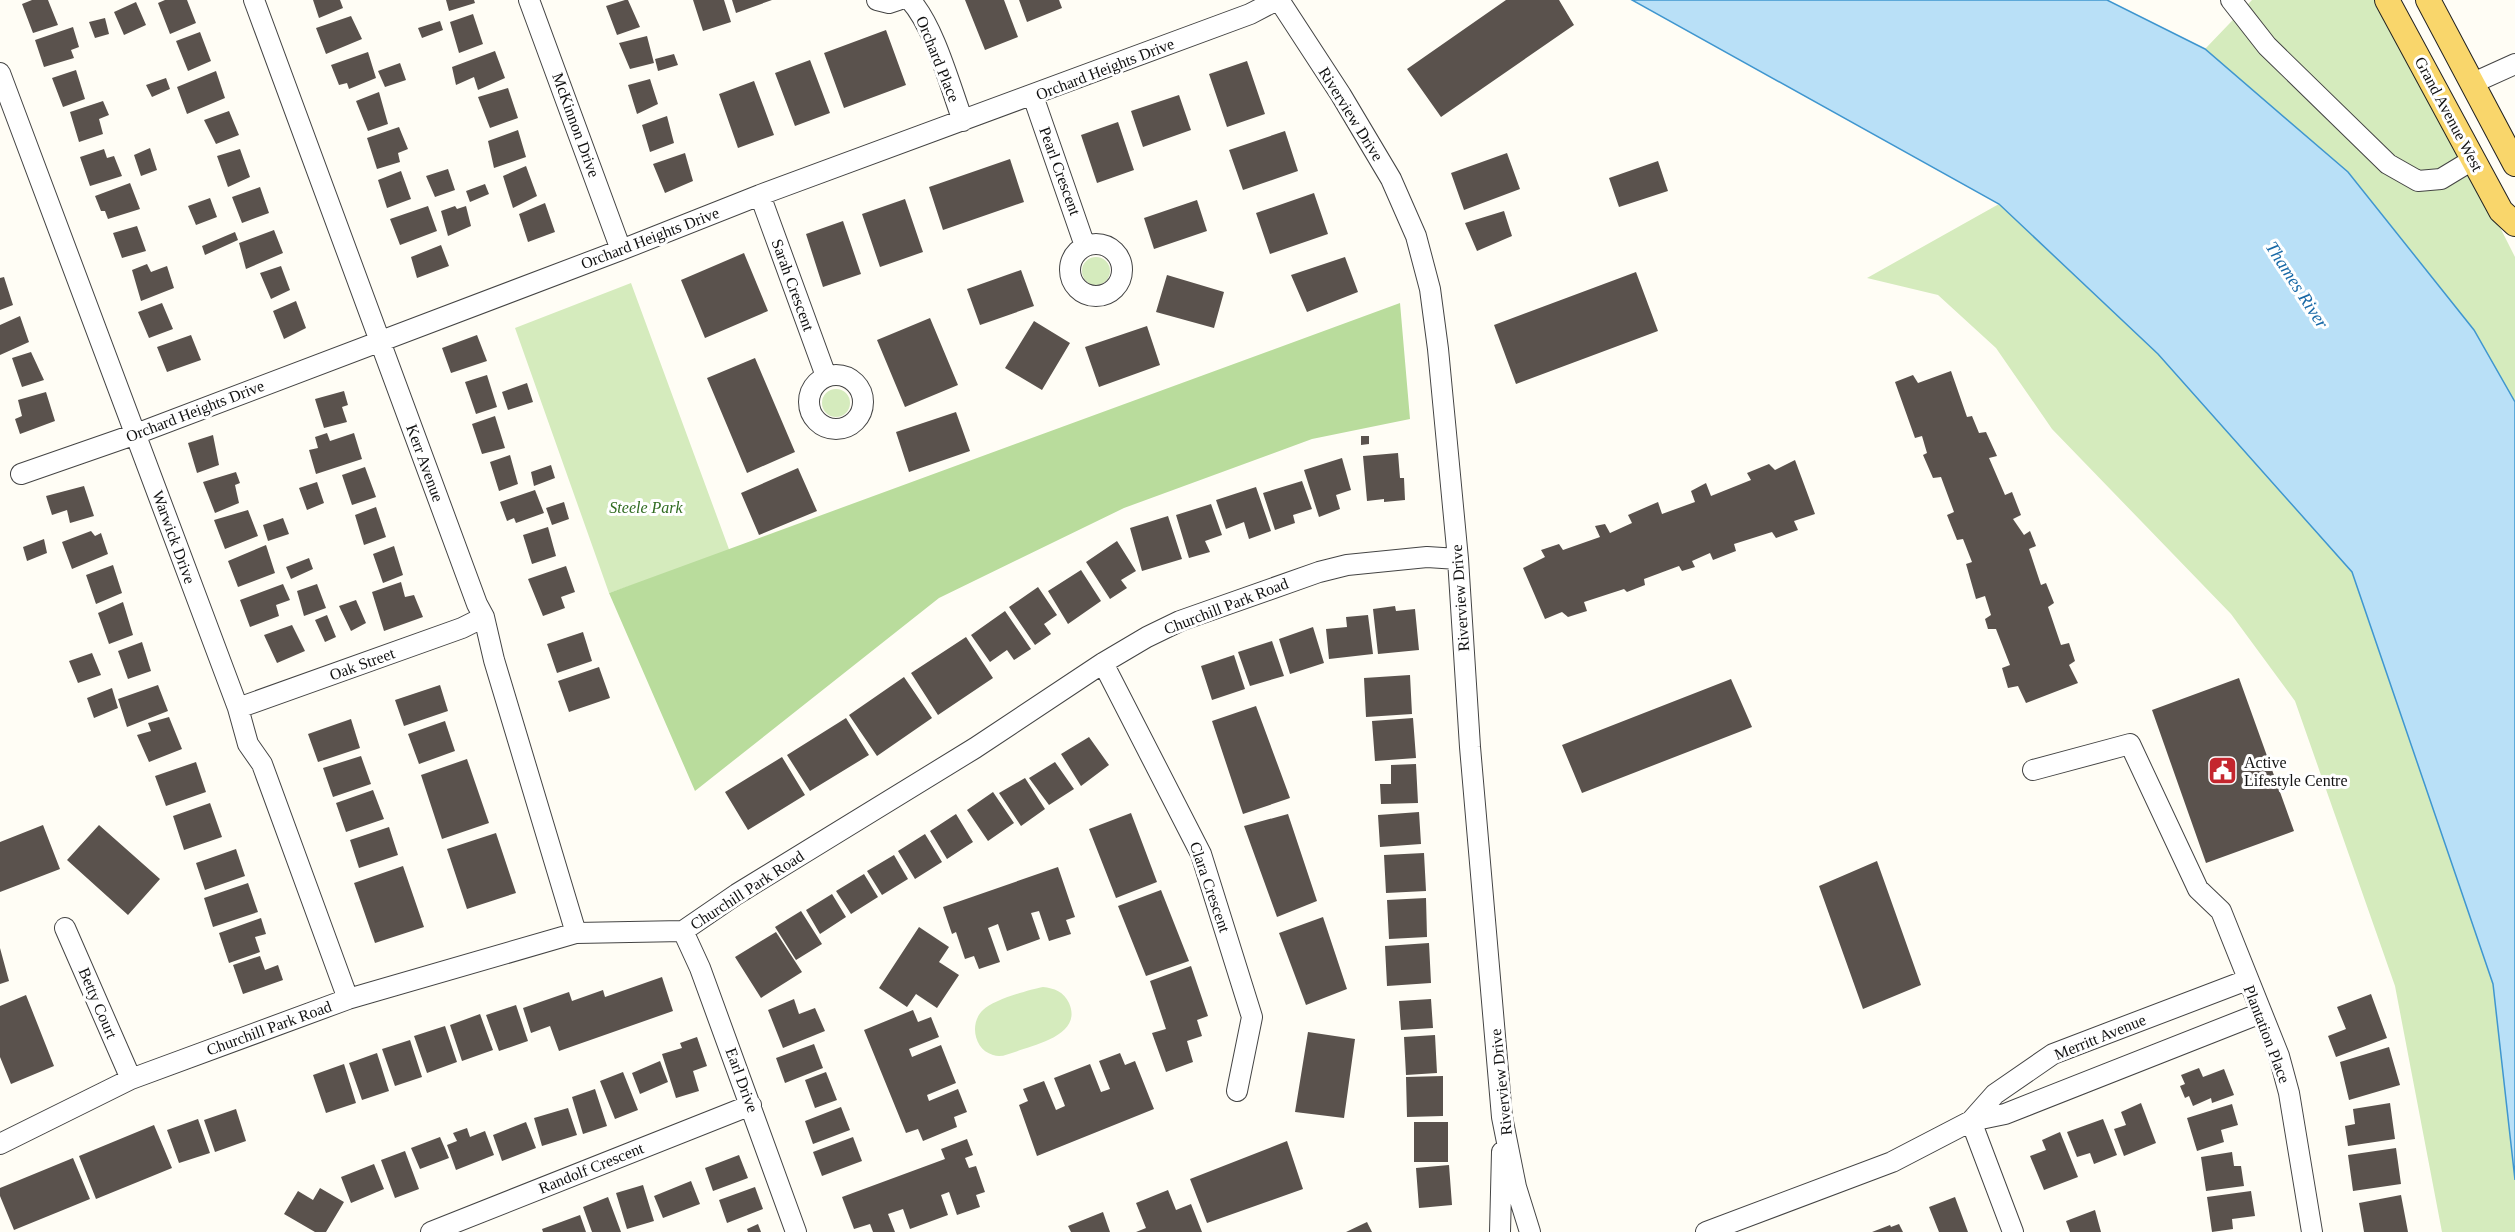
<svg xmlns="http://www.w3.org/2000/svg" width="2515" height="1232" viewBox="0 0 2515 1232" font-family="Georgia,serif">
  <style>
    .green { fill: #d5ebbd }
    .forest { fill: #b9dc9c }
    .water { fill: #b9e0f7; stroke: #3f96cf; stroke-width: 1.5 }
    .building { fill: #5a524d }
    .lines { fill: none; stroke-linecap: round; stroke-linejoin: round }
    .minor-casing { stroke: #444; stroke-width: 22 }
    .major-casing { stroke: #222; stroke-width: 26 }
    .minor { stroke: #fff; stroke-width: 20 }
    .major { stroke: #f9d66b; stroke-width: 24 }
    .labels { text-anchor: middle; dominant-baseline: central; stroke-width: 6; stroke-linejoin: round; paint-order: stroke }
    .street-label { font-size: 16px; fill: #111; stroke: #fff }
    .park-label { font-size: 16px; font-style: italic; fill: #2f6b1f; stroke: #fff }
    .poi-label { font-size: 16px; fill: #111; stroke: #fff; text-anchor: start }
    .water-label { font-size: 18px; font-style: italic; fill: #1768a6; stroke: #fff }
  </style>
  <rect width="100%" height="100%" fill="#fffdf5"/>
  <path class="green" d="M2252 0H2378L2470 168 2515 257V402L2474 330 2348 172 2205 49Z
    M1999 204 2158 354 2352 572 2493 984 2515 1180V1232H2442L2395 986 2295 701 2231 614 2052 429 1996 348 1938 295 1867 278Z
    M1082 271a14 14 0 1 1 28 0a14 14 0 1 1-28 0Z
    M631 283 730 552 609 593 515 328Z
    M822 403a14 14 0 1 1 28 0a14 14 0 1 1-28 0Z
    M1043 987C1054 988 1064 992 1069 1003 1083 1035 1036 1044 1015 1052 1008 1054 1001 1058 993 1055 974 1050 969 1023 983 1010 993 1000 1028 990 1043 987Z"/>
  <path class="forest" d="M1400 303 1410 419 1312 439 1124 508 939 598 695 791 609 593Z"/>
  <path class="water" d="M1632 0H2107L2205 49 2348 172 2474 330 2515 402V1180L2493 984 2352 572 2158 354 1999 204Z"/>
  <path class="building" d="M32 0H48L58 25 33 33 22 4Z
    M165 0H187L196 23 170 34 158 3Z
    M313 0H340L343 8 319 18Z
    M446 0H474L475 3 449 11Z
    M625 0H628L640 27 617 35 606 6Z
    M693 0H724L731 22 703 31Z
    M732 0H772L736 13Z
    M965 0H1004L1018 37 985 50Z
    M1019 0H1059L1062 8 1027 22Z
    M1506 0H1559L1574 25 1441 117 1407 69Z
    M136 2 146 25 124 35 114 12Z
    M473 14 483 44 459 53 450 22Z
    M351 16 362 39 326 54 316 28Z
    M105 18 109 34 95 38 89 22Z
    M440 21 443 30 422 38 418 28Z
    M73 27 79 47 71 50 74 58 44 67 35 40Z
    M886 30 906 85 844 108 824 53Z
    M200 32 211 61 188 71 176 41Z
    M647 36 654 63 630 69 619 43Z
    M495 51 505 78 478 90 474 77 456 85 452 67Z
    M368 52 376 78 349 89 347 83 339 85 331 65Z
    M674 54 678 65 658 71 655 59Z
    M810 60 830 113 795 126 775 73Z
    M1247 61 1265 114 1227 127 1209 74Z
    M400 63 406 80 385 87 378 71Z
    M76 70 85 99 63 107 52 78Z
    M216 71 225 98 187 114 177 87Z
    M166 78 170 89 152 97 146 85Z
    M650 79 658 104 637 114 628 85Z
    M754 81 774 135 738 148 719 94Z
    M508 88 518 118 490 128 478 97Z
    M379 92 388 124 368 131 356 101Z
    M1179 95 1191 130 1143 147 1131 111Z
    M103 101 109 115 99 119 103 134 79 142 70 112Z
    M229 111 239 135 216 144 204 120Z
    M667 116 674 143 650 152 642 125Z
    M1118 122 1134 170 1097 183 1081 135Z
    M399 127 408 149 398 153 400 162 377 169 367 138Z
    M518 130 526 157 494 168 488 141Z
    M1285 131 1298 171 1243 190 1229 150Z
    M150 148 157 170 141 176 134 155Z
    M104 149 107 158 114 156 122 176 90 186 80 157Z
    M240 149 250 177 228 187 217 156Z
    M685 153 693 181 665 193 653 164Z
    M1507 153 1520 189 1464 210 1451 173Z
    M1010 159 1024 202 943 230 929 187Z
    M1658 161 1668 191 1619 207 1609 178Z
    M526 166 537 196 513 208 503 176Z
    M448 169 455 190 435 197 426 176Z
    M401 171 411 199 387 208 378 180Z
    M130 183 140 209 108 219 105 211H101L95 196Z
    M485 184 489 194 470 202 466 191Z
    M260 187 269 213 242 223 232 197Z
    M1314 193 1328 234 1270 254 1256 213Z
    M210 198 217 217 196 225 188 206Z
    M905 199 923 252 880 267 862 214Z
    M1197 200 1207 231 1154 249 1144 218Z
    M545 203 555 232 528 242 519 214Z
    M428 206 437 231 400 245 390 219Z
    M455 206 457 209 466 206 471 226 448 236 441 211Z
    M1504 211 1512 236 1477 251 1465 223Z
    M843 221 861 274 823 287 806 234Z
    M137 226 146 251 122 258 113 233Z
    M274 230 283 253 246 269 239 243Z
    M235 232 238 240 205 255 202 246Z
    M441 245 449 266 417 278 411 257Z
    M744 253 768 311 705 338 681 280Z
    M1345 257 1358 292 1307 312 1291 275Z
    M147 264 151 272 167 266 174 288 141 301 132 270Z
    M281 266 290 290 271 299 260 273Z
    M1021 270 1034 306 980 325 967 289Z
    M1636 272 1658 331 1516 384 1494 325Z
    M1167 275 1224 292 1214 328 1156 312Z
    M4 277 13 305 0 310V278Z
    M296 301 306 328 284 339 273 311Z
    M162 303 173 329 149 338 138 312Z
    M20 316 29 342 0 355V325Z
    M930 318 958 385 905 407 877 340Z
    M1034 321 1070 343 1042 390 1005 368Z
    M1147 326 1160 365 1099 387 1085 347Z
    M191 335 201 360 167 372 157 347Z
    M477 335 487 361 451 373 442 348Z
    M31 352 44 380 22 387 12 358Z
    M755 358 795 452 747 473 707 378Z
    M1951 371 1967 417 1972 416 1979 433 1986 432 1997 456 1989 458 2005 495 2012 492 2021 515 2013 519 2024 535 2030 531 2036 546 2029 549 2041 585 2046 583 2054 603 2048 607 2061 645 2069 643 2075 661 2069 665 2078 683 2026 703 2018 686 2008 688 2002 668 2010 665 1996 629H1988L1985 619 1991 615 1985 596 1976 599 1966 564 1972 562 1963 539 1957 540 1947 515 1954 512 1941 477 1933 478 1923 455 1927 453 1922 436 1915 438 1895 382 1913 375 1918 383Z
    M487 375 497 407 476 414 465 382Z
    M527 383 533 402 508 410 502 392Z
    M344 391 348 405 342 407 347 422 324 428 315 399Z
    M46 392 55 421 20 434 15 419 22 416 18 400Z
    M956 412 970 451 909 472 896 432Z
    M495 416 505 448 482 454 472 424Z
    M327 433 330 441 354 433 362 459 316 474 309 450 318 448 315 437Z
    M213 435 219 465 197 473 188 443Z
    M1361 436H1369V444L1361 445Z
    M1398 453 1400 478H1404L1405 500 1384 502V499L1367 501 1363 456Z
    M510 455 518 484 499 491 490 462Z
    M1342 458 1351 490 1336 495 1340 509 1319 517 1304 470Z
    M1795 460 1815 514 1794 521 1798 530 1776 538 1772 532 1734 544 1736 551 1713 560 1710 553 1692 561 1695 567 1682 571 1679 566 1644 579 1645 585 1627 592 1624 589 1584 602 1587 611 1568 617 1562 612 1545 619 1523 568 1545 557 1541 550 1559 544 1563 550 1600 537 1595 526 1605 524 1610 533 1632 523 1628 515 1658 502 1662 514 1695 502 1691 491 1706 483 1711 496 1751 480 1747 473 1769 464 1775 470Z
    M551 465 555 478 534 486 531 472Z
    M365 467 376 497 352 505 342 475Z
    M798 468 817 511 759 535 741 493Z
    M236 472 240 483 235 485 239 503 215 513 203 482Z
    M1302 481 1312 509 1293 515 1295 523 1275 530 1263 493Z
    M317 482 324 503 307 510 299 488Z
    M84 486 94 516 70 523 67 510 52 515 46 496Z
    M1256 487 1271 531 1249 539 1244 522 1226 529 1216 500Z
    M535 490 544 513 516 523 514 518 507 521 500 502Z
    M564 502 569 519 552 525 546 508Z
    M1211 504 1222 535 1205 541 1210 552 1189 558 1176 515Z
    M376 507 386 537 364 545 355 515Z
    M248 510 258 536 225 549 214 520Z
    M1168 516 1182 559 1142 571 1130 528Z
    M283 518 289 534 268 541 263 525Z
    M548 527 556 556 532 564 523 535Z
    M91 531 95 536 101 533 108 554 72 569 62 542Z
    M44 539 47 553 27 561 23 547Z
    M1117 541 1136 571 1121 580 1127 588 1110 599 1086 562Z
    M266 545 275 573 238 587 228 561Z
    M394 546 403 575 383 583 373 554Z
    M309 558 313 569 291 579 286 567Z
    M113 565 122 593 96 604 86 575Z
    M566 566 575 592 561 597 565 608 543 616 528 579Z
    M1081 570 1101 601 1068 624 1048 591Z
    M401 582 405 597 414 595 423 617 384 631 372 592Z
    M283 584 290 600 276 605 279 616 250 627 240 600Z
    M317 584 326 608 304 616 297 591Z
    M1038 587 1057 615 1044 624 1051 634 1035 645 1009 607Z
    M356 600 366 623 351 631 339 606Z
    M123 602 133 635 109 644 98 613Z
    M1395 606 1396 611 1415 609 1419 650 1378 654 1373 609Z
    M1005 611 1031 649 1014 660 1007 650 990 662 971 635Z
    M327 615 336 637 325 642 315 620Z
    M1368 615 1373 654 1329 659 1326 629 1347 627 1346 617Z
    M292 625 305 651 277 663 264 635Z
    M1313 627 1324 663 1290 674 1279 639Z
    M583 632 592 661 557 673 547 644Z
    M966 637 993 678 938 715 911 673Z
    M1272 641 1284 676 1250 686 1238 652Z
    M142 642 151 671 128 679 118 651Z
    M92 653 101 675 78 683 69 661Z
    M1234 655 1245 689 1212 700 1201 666Z
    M599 667 610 698 569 712 558 681Z
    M1410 675 1412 714 1366 717 1364 678Z
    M904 677 932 718 877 756 849 715Z
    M2239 678 2294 831 2206 863 2152 710Z
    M1731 679 1752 727 1582 793 1562 745Z
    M158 685 168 711 127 727 118 699Z
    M440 685 448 711 404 726 395 700Z
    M112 688 118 708 94 718 87 698Z
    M1256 706 1290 798 1243 814 1212 721Z
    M169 717 182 749 149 762 137 735 151 731 148 723Z
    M846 718 869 755 810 791 787 755Z
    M1413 718 1416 758 1375 761 1372 721Z
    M351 719 360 748 318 762 308 734Z
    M445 721 455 751 419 764 408 734Z
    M1089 737 1109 765 1081 786 1061 754Z
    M361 756 371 784 333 797 323 768Z
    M782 757 805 795 748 830 725 792Z
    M467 759 489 823 442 839 421 775Z
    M196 762 206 792 166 806 155 776Z
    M1055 762 1074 789 1049 805 1029 778Z
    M1416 764 1418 803 1381 804 1380 784H1391V765Z
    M1025 778 1045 809 1021 826 999 793Z
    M373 790 384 819 346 832 336 803Z
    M993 792 1014 823 988 841 967 810Z
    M210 803 222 837 184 850 173 816Z
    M1419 812 1421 844 1380 847 1378 815Z
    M1131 813 1157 882 1116 898 1089 829Z
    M956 814 973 842 947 859 930 831Z
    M1288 814 1317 901 1277 917 1244 826Z
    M43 825 60 869 0 892V842Z
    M99 825 160 879 128 915 67 860Z
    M389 827 398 855 359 868 350 840Z
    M496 833 516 893 467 909 447 849Z
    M925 834 942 862 915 879 898 851Z
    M236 849 245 876 205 890 196 863Z
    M1424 853 1426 891 1386 893 1384 855Z
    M894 855 908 879 882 895 867 871Z
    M1877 861 1921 985 1863 1009 1819 886Z
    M403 866 424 927 375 943 354 883Z
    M1058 867 1075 917 1066 920 1071 934 1049 941 1039 911 1031 913 1040 939 1007 951 998 924 988 928 1000 962 979 969 974 956 965 959 956 932 952 934 943 907Z
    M864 874 878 897 851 914 836 891Z
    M248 883 258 912 213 927 204 898Z
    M1161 890 1189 961 1146 976 1118 906Z
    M832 894 846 917 820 934 806 910Z
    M1426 898 1427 937 1389 939 1387 900Z
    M801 911 822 944 796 960 775 927Z
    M1323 917 1347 989 1306 1005 1279 933Z
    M261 918 266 934 255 937 260 952 229 963 219 933Z
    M919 927 949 947 939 962 959 975 937 1008 916 994 907 1007 879 988Z
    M776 932 802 972 761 998 735 957Z
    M1429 943 1431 983 1387 986 1385 946Z
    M0 948 9 981 0 984Z
    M260 956 265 970 278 965 283 980 243 994 233 965Z
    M1191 966 1208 1016 1197 1020 1202 1036 1187 1041 1193 1062 1166 1072 1152 1033 1166 1029 1150 981Z
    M662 977 673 1011 559 1051 550 1026 531 1033 523 1008 569 992 572 1001 603 990 605 997Z
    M2371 994 2387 1038 2336 1057 2328 1036 2346 1029 2337 1007Z
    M26 995 54 1066 11 1084 0 1057V1006Z
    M794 999 799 1014 815 1008 825 1031 783 1048 768 1010Z
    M1431 999 1433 1028 1401 1030 1399 1001Z
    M516 1005 528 1041 499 1051 486 1015Z
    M913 1010 918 1022 931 1017 939 1037 909 1049 912 1057 941 1045 956 1083 927 1095 929 1101 958 1089 967 1112 954 1117 957 1127 923 1141 918 1129 906 1133 864 1030Z
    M480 1014 493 1050 462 1061 450 1025Z
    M445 1026 457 1062 427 1073 414 1036Z
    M1308 1032 1355 1039 1344 1118 1295 1112Z
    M1435 1035 1437 1073 1406 1075 1404 1037Z
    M697 1037 707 1066 693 1071 699 1091 676 1098 662 1054 682 1048 680 1043Z
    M410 1040 422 1077 395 1086 382 1049Z
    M814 1044 823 1068 785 1083 776 1058Z
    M2389 1047 2400 1085 2349 1100 2340 1062Z
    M377 1053 389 1091 362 1100 349 1063Z
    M1120 1053 1125 1065 1135 1061 1154 1109 1037 1156 1019 1105 1028 1101 1023 1089 1044 1081 1056 1110 1065 1106 1054 1078 1090 1064 1101 1092 1110 1089 1099 1061Z
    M660 1061 668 1082 640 1094 632 1073Z
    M344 1064 356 1103 326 1113 313 1075Z
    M2199 1068 2203 1077 2224 1069 2234 1095 2212 1103 2211 1098 2193 1106 2189 1096 2185 1098 2180 1086 2185 1084 2181 1075Z
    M623 1072 638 1110 615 1119 600 1081Z
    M826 1072 837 1100 815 1108 805 1080Z
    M1443 1076V1116L1407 1117 1406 1077Z
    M595 1089 607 1126 583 1134 572 1097Z
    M2141 1103 2156 1143 2124 1156 2114 1129 2126 1125 2121 1112Z
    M2390 1103 2395 1139 2348 1146 2345 1126 2355 1124 2353 1109Z
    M2232 1104 2238 1125 2221 1130 2224 1142 2197 1151 2187 1118Z
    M841 1107 850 1130 813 1144 805 1121Z
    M568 1108 577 1135 542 1146 534 1118Z
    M236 1109 246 1141 215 1152 204 1120Z
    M198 1119 210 1153 179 1163 167 1130Z
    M2103 1119 2117 1155 2094 1164 2090 1153 2077 1157 2067 1132Z
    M526 1122 536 1148 502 1161 493 1135Z
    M1414 1122H1448V1162H1414Z
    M154 1125 172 1168 96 1199 79 1156Z
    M467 1128 470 1137 485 1131 494 1155 456 1170 447 1145 457 1141 453 1133Z
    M2060 1132 2078 1177 2044 1190 2030 1156 2046 1150 2042 1140Z
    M440 1137 449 1158 420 1169 411 1148Z
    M853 1137 862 1161 822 1176 813 1152Z
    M967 1139 973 1155 965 1158 969 1168 976 1166 985 1192 976 1195 980 1207 957 1215 949 1192 941 1195 948 1215 910 1229 903 1209 888 1214 895 1232H873L870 1224 854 1229 842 1197 945 1159 941 1149Z
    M1287 1141 1303 1189 1207 1223 1190 1179Z
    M2396 1148 2401 1184 2353 1191 2348 1155Z
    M405 1151 419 1189 395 1198 381 1160Z
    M2232 1152 2234 1166H2241L2244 1186 2206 1191 2201 1157Z
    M739 1155 748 1178 713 1191 705 1168Z
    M73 1158 90 1199 14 1230 0 1196V1188Z
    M374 1164 384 1189 351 1203 341 1177Z
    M1449 1165 1452 1205 1419 1208 1416 1168Z
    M691 1181 700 1204 663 1218 654 1196Z
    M643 1185 654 1221 627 1229 616 1193Z
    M755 1187 763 1209 727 1223 719 1200Z
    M320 1188 344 1202 326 1232H315L284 1214 298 1191 313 1200Z
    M1168 1190 1176 1210 1191 1204 1202 1232H1136L1146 1228 1136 1203Z
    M2251 1191 2255 1216 2232 1219 2233 1229 2212 1232 2207 1197Z
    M2401 1195 2408 1232H2364L2359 1203Z
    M608 1197 621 1232H592L583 1207Z
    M1955 1197 1968 1232H1939L1929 1207Z
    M2095 1210 2101 1232H2070L2066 1221Z
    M1103 1212 1110 1232H1071L1068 1226Z
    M580 1215 586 1232H543L542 1229Z
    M1367 1222 1372 1232H1346Z
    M758 1224 761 1232H748L747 1229Z
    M1899 1224 1903 1232H1872L1890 1225 1891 1227Z"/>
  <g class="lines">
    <defs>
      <path id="minor" d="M254 0 477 604 484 617 494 660 576 933
        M529 0 621 250
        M877 0 889 3 898 0
        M910 0C934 26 950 86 963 121
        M1279 0 1341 95 1391 179 1416 236 1430 289 1438 349 1458 559 1470 747 1502 1117 1516 1187 1530 1232
        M2231 0 2267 46 2388 164 2418 181 2441 179 2474 159
        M0 73 238 708 248 744 262 764 348 999
        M2473 83 2515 64
        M1033 96 1085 246
        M760 195 826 376
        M1070 270a26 26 0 1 1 52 0a26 26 0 1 1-52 0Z
        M809 402a27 27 0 1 1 54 0a27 27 0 1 1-54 0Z
        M21 474 136 434 621 250 760 195 1250 14 1277 0
        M1103 663 1201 854 1252 1017 1237 1091
        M238 708 462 628 484 617
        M2033 770 2130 744 2198 889 2221 911 2279 1056 2289 1093 2312 1232
        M65 928 131 1079
        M683 931 700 968 796 1232
        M1971 1121 1995 1094 2053 1054 2247 980
        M1971 1121 2013 1232
        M0 1144 131 1079 348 999 576 933 683 931 737 894 975 748 1103 663 1147 637 1180 621 1319 572 1347 565 1427 557 1458 559
        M431 1232 751 1105
        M1500 1232 1502 1152
        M1706 1232 1892 1162 1971 1121 2005 1114 2261 1013"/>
      <path id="major" d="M2387 0 2501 211 2515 224
        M2428 0 2515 164"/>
    </defs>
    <use href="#minor" class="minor-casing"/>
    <use href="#major" class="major-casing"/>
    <use href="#minor" class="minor"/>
    <use href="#major" class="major"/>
  </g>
  <defs>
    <symbol id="civic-square" viewBox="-11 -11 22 22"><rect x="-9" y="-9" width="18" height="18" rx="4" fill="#c4262e" stroke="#fff"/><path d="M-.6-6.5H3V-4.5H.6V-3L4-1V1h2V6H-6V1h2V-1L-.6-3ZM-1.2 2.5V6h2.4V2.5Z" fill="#fff"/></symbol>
  </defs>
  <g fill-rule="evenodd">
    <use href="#civic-square" x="2206" y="754" width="33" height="33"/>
  </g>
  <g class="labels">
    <g class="street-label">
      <text transform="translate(938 59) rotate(68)">Orchard Place</text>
      <text transform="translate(1105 69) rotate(-21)">Orchard Heights Drive</text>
      <text transform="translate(1351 114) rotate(58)">Riverview Drive</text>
      <text transform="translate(2449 114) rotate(62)">Grand Avenue West</text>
      <text transform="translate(576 125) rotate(70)">McKinnon Drive</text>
      <text transform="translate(1060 171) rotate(70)">Pearl Crescent</text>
      <text transform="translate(650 238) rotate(-21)">Orchard Heights Drive</text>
      <text transform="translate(793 285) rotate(70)">Sarah Crescent</text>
      <text transform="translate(195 411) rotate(-21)">Orchard Heights Drive</text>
      <text transform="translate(425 463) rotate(70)">Kerr Avenue</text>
      <text transform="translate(174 537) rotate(70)">Warwick Drive</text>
      <text transform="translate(1460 598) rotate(-94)">Riverview Drive</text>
      <text transform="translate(1226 606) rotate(-21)">Churchill Park Road</text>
      <text transform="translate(362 664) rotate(-20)">Oak Street</text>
      <text transform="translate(1210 887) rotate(71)">Clara Crescent</text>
      <text transform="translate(747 890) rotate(-33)">Churchill Park Road</text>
      <text transform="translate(98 1003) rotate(67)">Betty Court</text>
      <text transform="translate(269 1028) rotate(-20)">Churchill Park Road</text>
      <text transform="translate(2267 1034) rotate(69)">Plantation Place</text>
      <text transform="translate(2100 1037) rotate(-22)">Merritt Avenue</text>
      <text transform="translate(742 1080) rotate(70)">Earl Drive</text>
      <text transform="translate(1501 1082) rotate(-96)">Riverview Drive</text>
      <text transform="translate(591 1168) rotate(-22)">Randolf Crescent</text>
    </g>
    <g class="park-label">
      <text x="646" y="507">Steele Park</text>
    </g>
    <g class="poi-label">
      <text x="2244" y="762">Active<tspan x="2244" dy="18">Lifestyle Centre</tspan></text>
    </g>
    <g class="water-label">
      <text transform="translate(2297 285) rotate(57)">Thames River</text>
    </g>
  </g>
</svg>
